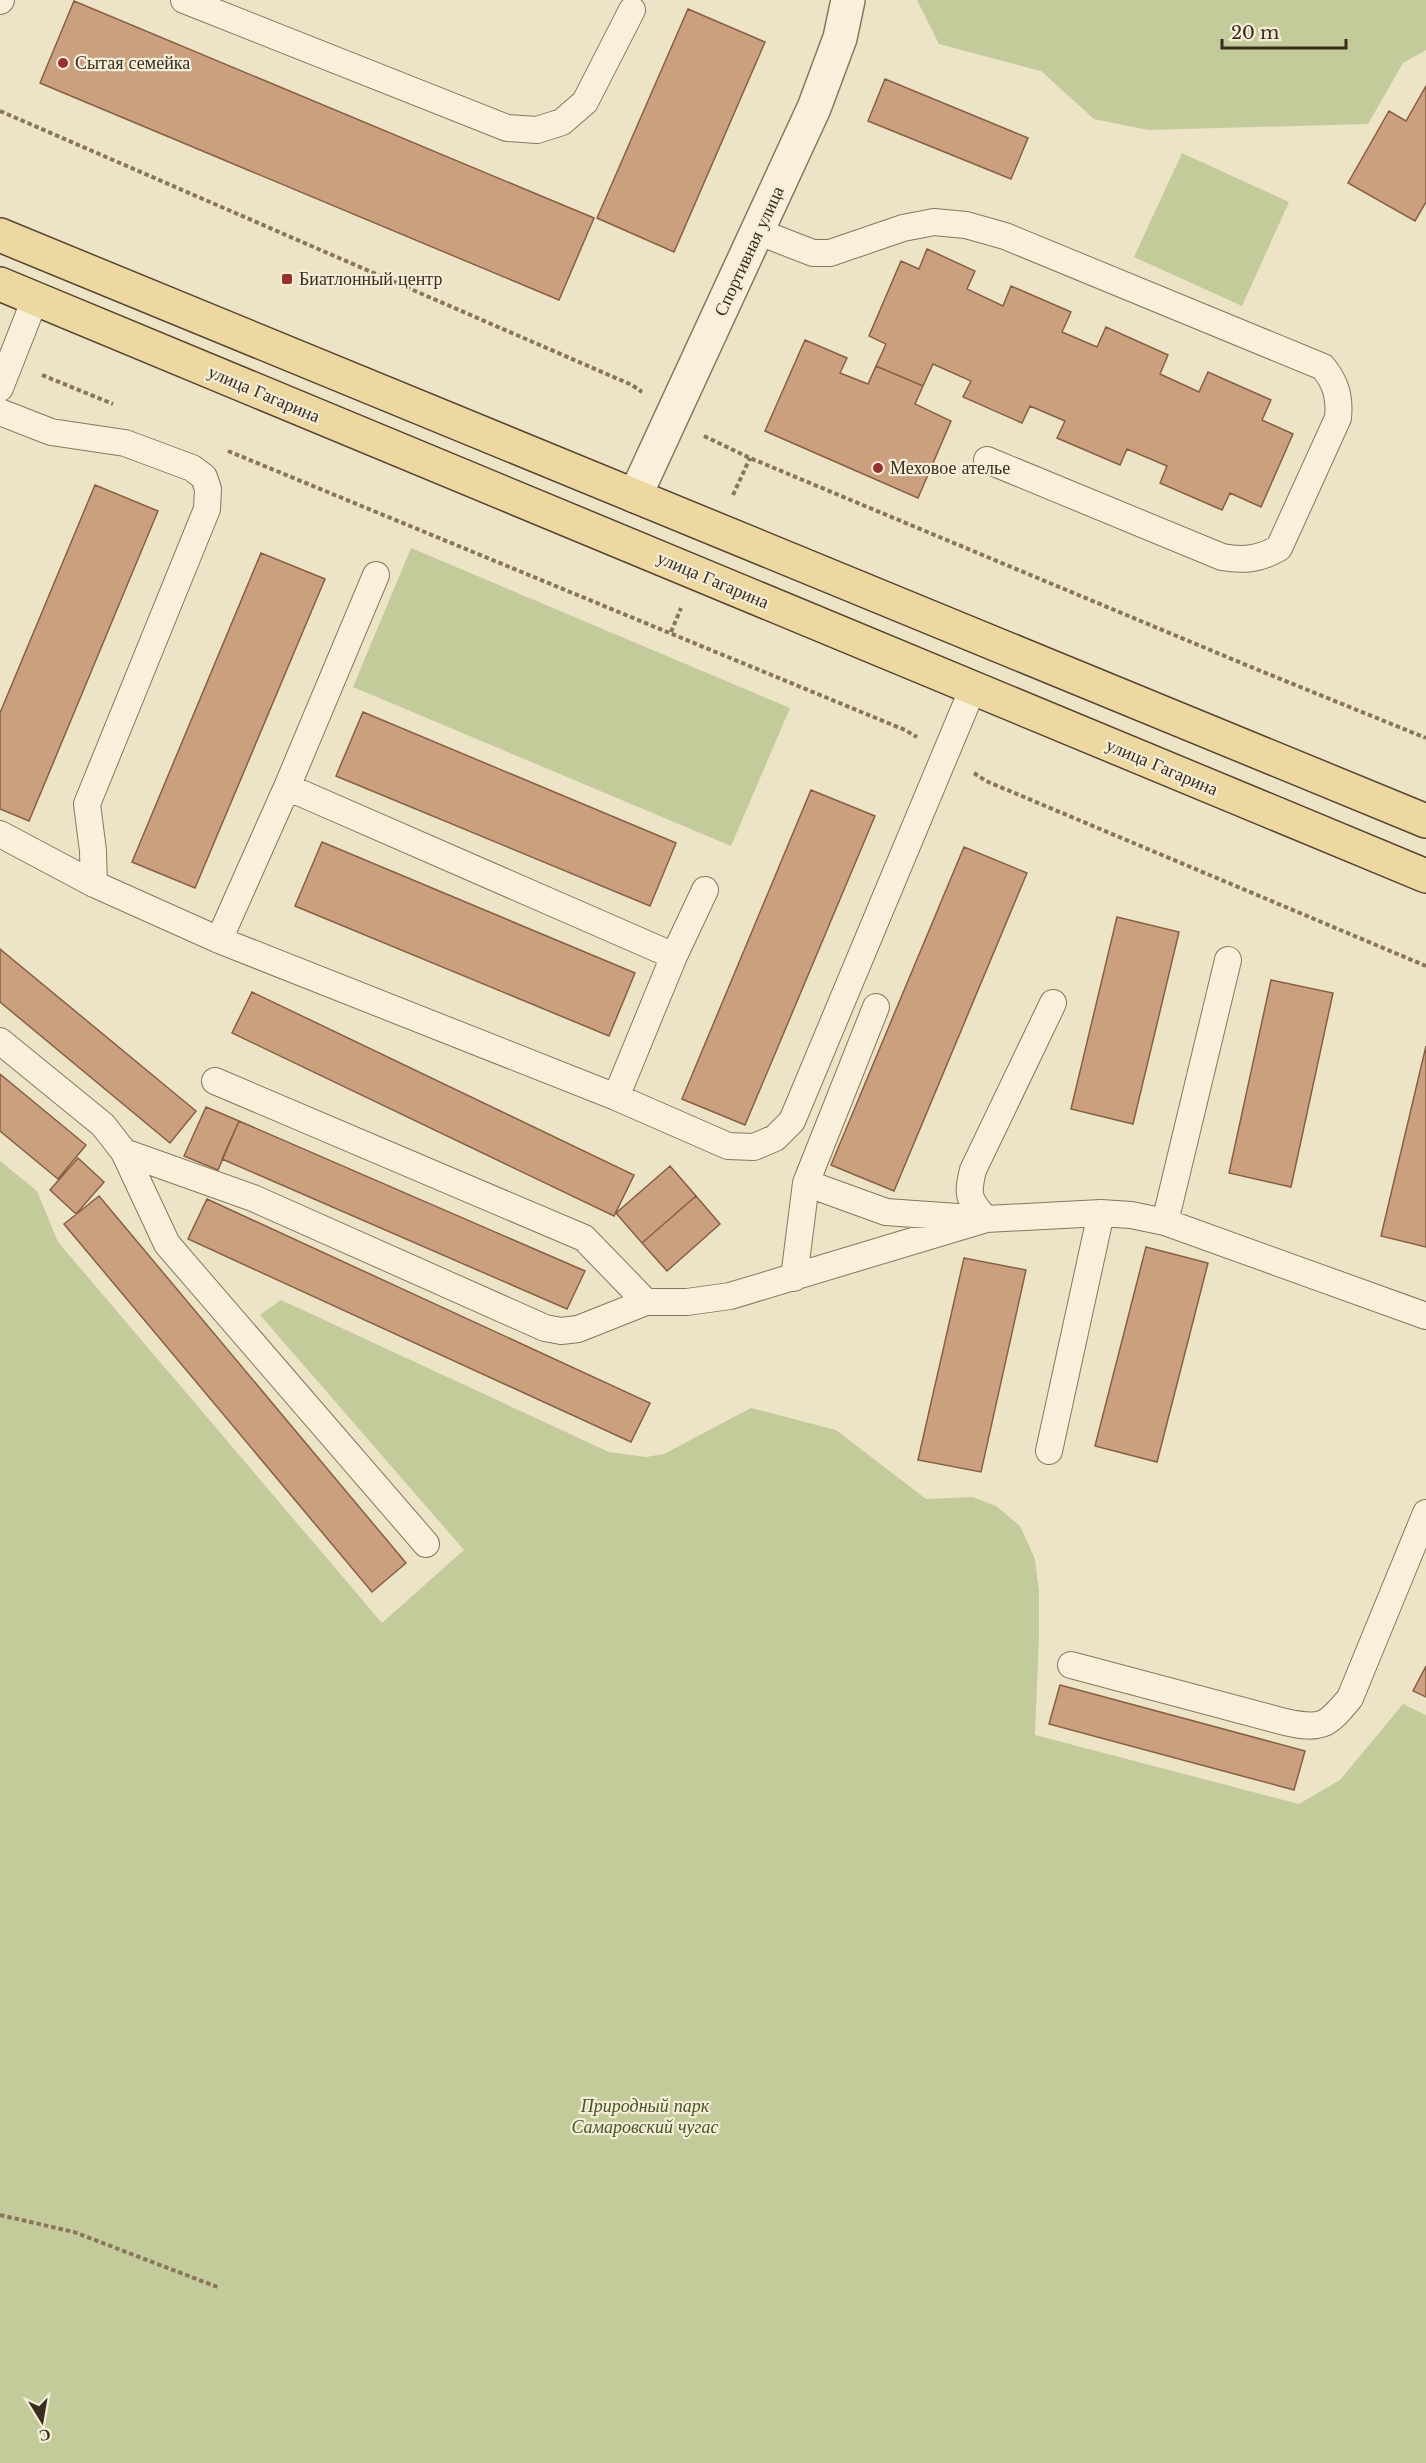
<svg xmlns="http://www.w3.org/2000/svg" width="1426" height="2463" viewBox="0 0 1426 2463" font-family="'Libre Baskerville',serif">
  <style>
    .green { fill: #c4cb9b }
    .building { fill: #caa07f; stroke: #876044; stroke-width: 1.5 }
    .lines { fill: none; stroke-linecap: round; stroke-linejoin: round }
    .lane-casing { stroke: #89755d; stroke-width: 28 }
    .street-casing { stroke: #89755d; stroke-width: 36 }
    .primary-casing { stroke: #574431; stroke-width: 36 }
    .path { stroke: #89755d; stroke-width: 4; stroke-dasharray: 4.5 3; stroke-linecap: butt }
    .lane { stroke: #f8f0db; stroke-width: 26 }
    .street { stroke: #f8f0db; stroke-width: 33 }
    .primary { stroke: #eed8a1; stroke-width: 33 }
    .poi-dot { fill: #96312f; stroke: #f5edd7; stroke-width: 2 }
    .labels { text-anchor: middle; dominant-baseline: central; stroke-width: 4.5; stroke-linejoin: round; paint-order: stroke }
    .poi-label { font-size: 18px; fill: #392d20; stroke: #f5edd7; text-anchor: start }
    .street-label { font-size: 18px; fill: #392d20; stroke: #f5edd7 }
    .park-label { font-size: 18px; font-style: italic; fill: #485528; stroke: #f5edd7 }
  </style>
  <rect width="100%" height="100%" fill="#ede3c7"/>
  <path class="green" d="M917 0H1426V50L1403 63 1368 124 1148 130 1094 119 1041 71 939 44Z
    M1182 153 1289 202 1242 306 1134 257Z
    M411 548 790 708 731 846 353 687Z
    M0 1161 37 1191 58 1242 382 1623 464 1550 260 1315 281 1300 609 1452 646 1457 664 1454 751 1408 836 1430 926 1499 973 1497 996 1506 1020 1526 1035 1559 1039 1592V1636L1035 1735 1299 1804 1340 1780 1403 1704 1426 1715V2463H0Z"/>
  <path class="building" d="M74 1 594 218 559 300 40 83Z
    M688 9 765 42 674 252 597 218Z
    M885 79 1028 138 1011 179 868 121Z
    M1426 86V202L1415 221 1348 183 1389 111 1406 121Z
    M927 249 975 271 967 289 1003 306 1011 286 1071 312 1062 332 1097 347 1106 327 1168 355 1160 374 1199 392 1208 372 1271 400 1262 420 1293 434 1261 507 1230 493 1222 510 1160 483 1167 466 1127 449 1120 465 1057 438 1065 421 1030 406 1022 423 963 397 971 381 933 364 923 386 876 366 886 344 869 336 901 261 919 269Z
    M805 340 847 358 840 373 868 384 876 366 923 386 915 404 951 421 918 498 765 431Z
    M95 485 158 511 29 821 0 809V713Z
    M261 553 325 579 195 888 132 862Z
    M363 712 676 843 650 906 336 776Z
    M811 790 875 816 745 1125 682 1099Z
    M322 842 635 973 609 1036 295 906Z
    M964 847 1027 873 894 1191 831 1165Z
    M1117 917 1179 932 1133 1124 1071 1109Z
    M0 949 196 1111 170 1143 0 1002Z
    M1271 980 1333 993 1291 1187 1229 1173Z
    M252 992 634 1175 614 1216 232 1033Z
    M1426 1046V1247L1381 1236Z
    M0 1074 86 1145 58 1179 0 1131Z
    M206 1107 239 1121 218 1170 184 1156Z
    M239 1121 585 1271 567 1309 222 1159Z
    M78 1158 104 1182 76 1214 50 1190Z
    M670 1166 696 1196 642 1243 616 1213Z
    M99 1196 406 1563 372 1592 64 1224Z
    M696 1196 720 1224 667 1271 642 1243Z
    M207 1199 650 1403 631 1442 188 1239Z
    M1146 1247 1208 1263 1157 1462 1095 1446Z
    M964 1258 1026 1270 981 1472 918 1460Z
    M1426 1666V1697L1413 1691Z
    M1060 1685 1305 1751 1294 1790 1049 1724Z"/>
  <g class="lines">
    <defs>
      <path id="lane" d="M184 0 507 128 537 130 562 122 585 102 632 10
        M0 1 1 0
        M759 232 813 253H830L903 228 934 222 966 225 1005 236 1323 367C1336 383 1340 397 1338 418L1279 548C1260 559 1244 561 1222 557L987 460
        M0 388 35 299
        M0 412 51 432 125 443 192 468 204 477 208 489 207 509 87 804 93 851 94 884
        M287 787 674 956
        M0 834 94 884 219 940 616 1097 728 1146 754 1147 775 1138 792 1121 973 688
        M219 940 287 787 376 575
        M876 1007 806 1183 886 1212 986 1219 1101 1213 1131 1215 1165 1222 1426 1316
        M0 1041 103 1125 124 1152 167 1244 426 1544
        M215 1081 584 1238 646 1302
        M616 1097 674 956 705 890
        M124 1152 253 1198 545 1328 561 1331 578 1329 646 1302H687L730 1296 986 1219
        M986 1219C968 1200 967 1195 973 1170L1053 1003
        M1165 1222 1228 960
        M794 1278 806 1183
        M1049 1451 1101 1213
        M1071 1665 1285 1722C1322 1730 1327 1726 1350 1698L1426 1513"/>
      <path id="street" d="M635 496 814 108 840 38 848 0"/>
      <path id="primary" d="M0 235 1426 821
        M0 284 1426 876"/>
    </defs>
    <use href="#lane" class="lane-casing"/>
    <use href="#street" class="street-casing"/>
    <use href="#primary" class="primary-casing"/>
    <path class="path" d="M0 111 632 385 642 392
      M42 375 113 404
      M704 436 750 458 1251 667 1426 738
      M228 451 905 730 917 737
      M733 495 750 458
      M671 632 681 608
      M974 773 986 781 1426 966
      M0 2215 74 2232 220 2288"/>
    <use href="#lane" class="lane"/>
    <use href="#street" class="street"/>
    <use href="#primary" class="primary"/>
  </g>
  <g class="poi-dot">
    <circle cx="63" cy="63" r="6"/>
    <rect x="281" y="273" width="12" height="12" rx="3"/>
    <circle cx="878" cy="468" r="6"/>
  </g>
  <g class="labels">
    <g class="poi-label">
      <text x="75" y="63">Сытая семейка</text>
      <text x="299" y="279">Биатлонный центр</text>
      <text x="890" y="468">Меховое ателье</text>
    </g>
    <g class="street-label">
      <text transform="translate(749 251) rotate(-65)">Спортивная улица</text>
      <text transform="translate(264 394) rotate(23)">улица Гагарина</text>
      <text transform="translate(713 580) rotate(23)">улица Гагарина</text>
      <text transform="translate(1162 767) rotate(23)">улица Гагарина</text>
    </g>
    <g class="park-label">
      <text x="645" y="2106">Природный парк<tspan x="645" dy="21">Самаровский чугас</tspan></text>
    </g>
  </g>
  <g transform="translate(42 2421) rotate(169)" stroke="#f5edd7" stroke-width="4.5" paint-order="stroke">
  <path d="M0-4.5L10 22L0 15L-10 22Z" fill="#392d20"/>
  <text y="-9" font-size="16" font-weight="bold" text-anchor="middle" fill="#392d20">С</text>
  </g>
  <path d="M1222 39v9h124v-9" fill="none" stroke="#392d20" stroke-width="3"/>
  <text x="1231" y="39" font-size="18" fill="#392d20" stroke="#f5edd7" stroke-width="4.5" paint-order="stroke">20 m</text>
</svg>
